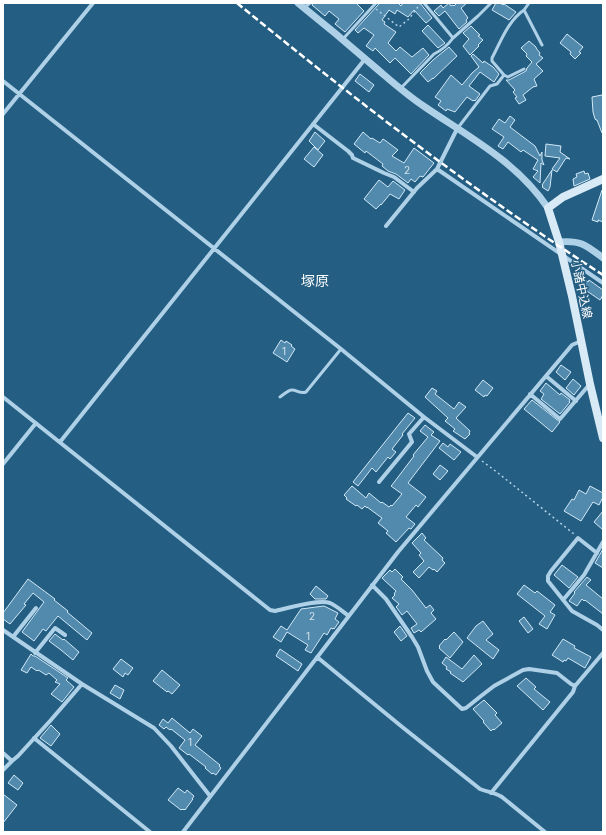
<svg xmlns="http://www.w3.org/2000/svg" width="606" height="835" viewBox="0 0 606 835" font-family="Inter,'Noto Sans JP',sans-serif">
  <style>
    .building { fill: #518aad; stroke: #d1e8f6 }
    .lines { fill: none; stroke-linecap: round; stroke-linejoin: round }
    .path { stroke: #aed1e7; stroke-width: 1.5; stroke-dasharray: 2 3; stroke-linecap: butt }
    .service { stroke: #aed1e7; stroke-width: 3 }
    .minor { stroke: #aed1e7; stroke-width: 4 }
    .tertiary { stroke: #aed1e7; stroke-width: 7 }
    .secondary { stroke: #d8eaf6; stroke-width: 8 }
    .rail { stroke: #fff; stroke-width: 2.5; stroke-dasharray: 7 3; stroke-linecap: butt }
    .labels { text-anchor: middle; dominant-baseline: central; stroke-width: 3; stroke-linejoin: round; paint-order: stroke }
    .number-label { font-size: 10px; fill: #d4e2ea }
    .street-label { font-size: 12px; fill: #fff; stroke: #255e83 }
    .quarter-label { font-size: 14px; fill: #fff; stroke: #255e83 }
  </style>
  <rect width="100%" height="100%" fill="#255e83"/>
  <path class="building" d="M313 3H356L364 11 345 32 335 24 339 19 329 11 325 16 312 5Z
    M379 3H398L401 6 403 3H420L432 18 426 23 414 10 408 17 397 10 395 14 389 10 382 20 385 22 384 24 396 32 388 43 396 51 400 47 412 57 423 48 429 55 411 74 395 58 390 63 375 48 373 51 366 46 374 35 364 28 358 33 355 30 378 5Z
    M449 3 451 6 453 5 454 6 457 3H467L461 8 468 18 466 20 467 22 459 29 445 11 439 16 434 11 441 5 443 8Z
    M496 3H500L503 5 504 4 516 12 509 20 492 10Z
    M428 25 445 43 438 48 422 31Z
    M471 26 480 35 478 36 483 40 478 45 479 46 470 55 463 46 469 39 463 33Z
    M567 34 583 47 579 52 581 53 575 59 570 54 571 52 560 43Z
    M529 41 536 47V48L540 53 539 55 543 58 536 64 543 71 534 79 537 86 533 87 523 95 526 100 519 104 515 98 517 97 513 92 515 90 506 80H509L526 71 527 68 532 62 526 56 527 54 521 48Z
    M449 47 457 56 433 79V78L428 82 420 73 433 60Z
    M473 54 483 63 484 61 493 67 499 74 494 82 480 72 469 86 480 94 475 101 474 100 473 101 467 97 455 112 447 109 446 111 438 105 441 101 435 97 451 75 462 85 472 73 479 67 471 56Z
    M360 74 374 85 369 92 355 81Z
    M602 95 603 99V133H602L597 120H596L595 119 593 112 592 97Z
    M510 116 515 120 510 127 535 146 540 156 542 152V160L544 165 541 163 540 183 533 177 538 171 533 169 538 160 523 150 521 152 508 142 503 149 498 146 504 137 492 129 499 119 505 123Z
    M315 132 325 141 318 150 309 141Z
    M363 132 371 139 372 138 380 143 383 139 386 141 398 150 392 156 404 163 414 148 434 163 423 177 420 176 415 182 411 179 408 183 396 174 388 171 382 166 383 164 366 151 365 153 354 144Z
    M546 144 561 146 560 152 570 159 566 158 557 172 552 169 560 158 545 156Z
    M314 147 323 155 314 167 304 159Z
    M552 170 550 187 548 191 542 187 543 186 542 185Z
    M584 171 585 174 588 173 590 179 574 186 573 179 577 177 576 174Z
    M379 180 388 187 393 181 405 190 399 199 390 194 381 205V204L376 209 364 199Z
    M602 190 603 191V222L598 220V222L592 220Z
    M585 280 588 282 589 280 603 290V295L600 300 581 287Z
    M281 340 285 343 286 341 292 345 291 346 295 349 287 362 273 353Z
    M561 365 571 372 565 380 556 372Z
    M573 379 581 386 574 395 566 388Z
    M483 380 493 388 487 396 485 395 484 397 475 390Z
    M546 383 560 395 561 393 570 400 569 402H570L560 414 541 399 544 394 540 391Z
    M432 388 437 391 435 394 454 409 459 402 466 407 456 418 470 431 469 433 470 434 465 439 453 431 455 429 445 421 448 418 425 397Z
    M532 400 560 422 552 432 524 409Z
    M408 413 415 418 402 434 403 435 392 449 396 452 390 459 388 457 376 472 372 468 358 486 353 482Z
    M425 425 434 432 431 435 440 441 408 483 426 497 418 507 416 505 406 517 415 524 411 529 409 528 396 542 386 533 388 531 378 523 382 518 367 507V508L365 506 362 509 357 505 356 506 346 499 347 498 344 495 352 486 366 498 369 493 381 503 382 502 389 507 391 505 392 506 402 494 391 486 392 485 414 456 413 455 428 437 420 431Z
    M443 443 448 447 450 444 461 452 454 460 439 448Z
    M440 465 448 471 440 480 433 474Z
    M590 486 603 493V497L599 505 593 502 581 521 564 511 572 499 574 500 579 490 586 494Z
    M603 511V530L594 522Z
    M422 533 426 538 424 540 443 558 442 560 445 563 437 572 434 569 433 570 429 567 419 578 413 572 424 561 419 555 421 553 412 543Z
    M603 549V568L595 563Z
    M562 565 578 577 569 588 554 575Z
    M395 569 403 577 401 579 412 590 426 608 430 605 434 610 431 613 436 619 421 632 419 630 414 633 411 628 417 624 407 611 402 615 397 608 396 607 399 604 392 598 395 595 394 594 396 591 383 579 382 578 390 570 392 572Z
    M587 577 591 580 586 585 603 599V614L585 600 584 601 582 599 577 606 569 601 575 593 574 592Z
    M28 579 55 599 54 600 68 611 67 612 92 633 87 640 58 616 46 631 43 629 34 641 22 632 44 602 33 593 24 604 26 605 10 624 3 619V613Z
    M524 585 535 593 537 591 555 605 550 612 555 615 547 629 539 624 545 616 517 594Z
    M316 586 328 596 326 599H315L310 594Z
    M324 606 338 613 335 619 339 622 334 629 333 628V629L331 628 327 635 324 633 311 653 305 650 308 645 287 632 281 642 273 637 281 626 287 630 301 609Z
    M524 617 533 629 528 633 519 621Z
    M483 621 493 634 486 640 499 650 493 659 467 638 476 626Z
    M400 626 407 636 401 641 394 632Z
    M454 632 463 642 450 658 439 648 440 647 439 646 445 639 446 640Z
    M55 634 63 640 64 639 79 652 73 660 61 650 49 641Z
    M563 639 575 646 574 648 591 657 585 668 568 658 566 661 564 660 563 662 552 655Z
    M280 649 302 664 298 671 276 656Z
    M31 654 33 656H35L68 678 66 680 74 687 62 702 51 694 60 684 55 682 57 680 49 673 46 675 40 671 38 670 37 671 31 667 27 673 21 670Z
    M474 655 482 664 463 682 450 673 451 672 446 669 447 667 442 663 446 657 462 669Z
    M121 659 133 668 128 675 125 673 123 677 113 669Z
    M162 670 180 685 172 694 168 691 167 692 153 681Z
    M526 678 536 687 534 689 550 702 543 710 517 686Z
    M115 685 124 690 120 699 110 693Z
    M484 700 497 713 495 715 502 723 494 730 493 729 491 731 483 722 484 721 473 709Z
    M172 718 190 733 193 729 202 736 195 745 220 765 219 766 221 768 216 775 213 773 212 774 205 768 206 767 189 754 188 755 179 748 185 740 171 729 170 730 166 727 164 729 159 725 163 719 168 723Z
    M51 725 60 734 51 746 40 738Z
    M14 775 23 783 18 790 8 783Z
    M178 788 185 793 187 790 194 796 192 799H193L185 810 184 809 183 810 182 809 181 810 168 800Z
    M3 794 17 805 3 823Z"/>
  <g class="lines">
    <path class="path" d="M376 9 399 27 409 19 420 4
      M482 461 498 473 574 534"/>
    <path class="service" d="M304 8 310 3
      M524 10 529 3
      M453 38 478 16 491 3
      M342 40 376 3
      M504 75 492 61V58C501 41 508 21 524 10L542 45
      M400 89 434 54C442 50 448 45 453 38L424 3
      M457 129 490 86 497 84 504 75 508 77 524 69
      M280 397C283 395 288 390 292 390 297 390 300 394 306 392L341 349"/>
    <path class="minor" d="M3 81 341 349 424 417 477 457
      M3 114 93 3
      M313 124 348 151 352 155 353 158 384 173 394 177 414 192
      M437 169 603 283
      M386 226 417 188 437 169 457 129
      M546 376 576 401
      M530 394 560 419 589 385
      M3 397 270 610 275 611C288 608 319 599 330 603 337 606 343 612 349 616
      M60 442 365 59
      M3 464 36 423
      M379 482 412 442 409 434 424 417
      M597 553 578 538 551 571 548 576V581L572 611 597 625 603 630
      M372 585 386 599 412 637 418 647 427 671 433 682 462 709 466 708 481 696 494 686 523 670 529 669 557 673 571 684 575 686
      M563 600 584 575 603 542
      M3 630 82 684 154 728 171 746 210 796
      M13 637 36 608
      M35 653 55 628 65 635
      M317 657 401 726 480 789C487 792 495 792 502 797L545 832
      M34 738 150 832
      M3 753 12 761
      M3 770 12 761 18 756 50 721 82 684
      M491 793 573 692 575 686 603 653
      M183 832 398 552 572 345 581 341"/>
    <path class="tertiary" d="M298 3C323 23 347 43 370 63 388 78 405 94 425 107 469 137 517 162 548 208
      M559 242C581 240 586 245 603 258"/>
    <path class="secondary" d="M603 179 563 197 548 208 559 242 572 296 590 384 603 438"/>
    <path class="rail" d="M237 3C354 99 476 193 603 275"/>
  </g>
  <g class="labels">
    <g class="number-label">
      <text x="407" y="170">2</text>
      <text x="284" y="351">1</text>
      <text x="312" y="616">2</text>
      <text x="308" y="636">1</text>
      <text x="190" y="742">1</text>
    </g>
    <g class="street-label">
      <text transform="translate(582 289) rotate(78)">小諸中込線</text>
    </g>
    <g class="quarter-label">
      <text x="315" y="280">塚原</text>
    </g>
  </g>
  <rect width="606" height="835" fill="none" stroke="#ffffff" stroke-width="8"/>
</svg>
